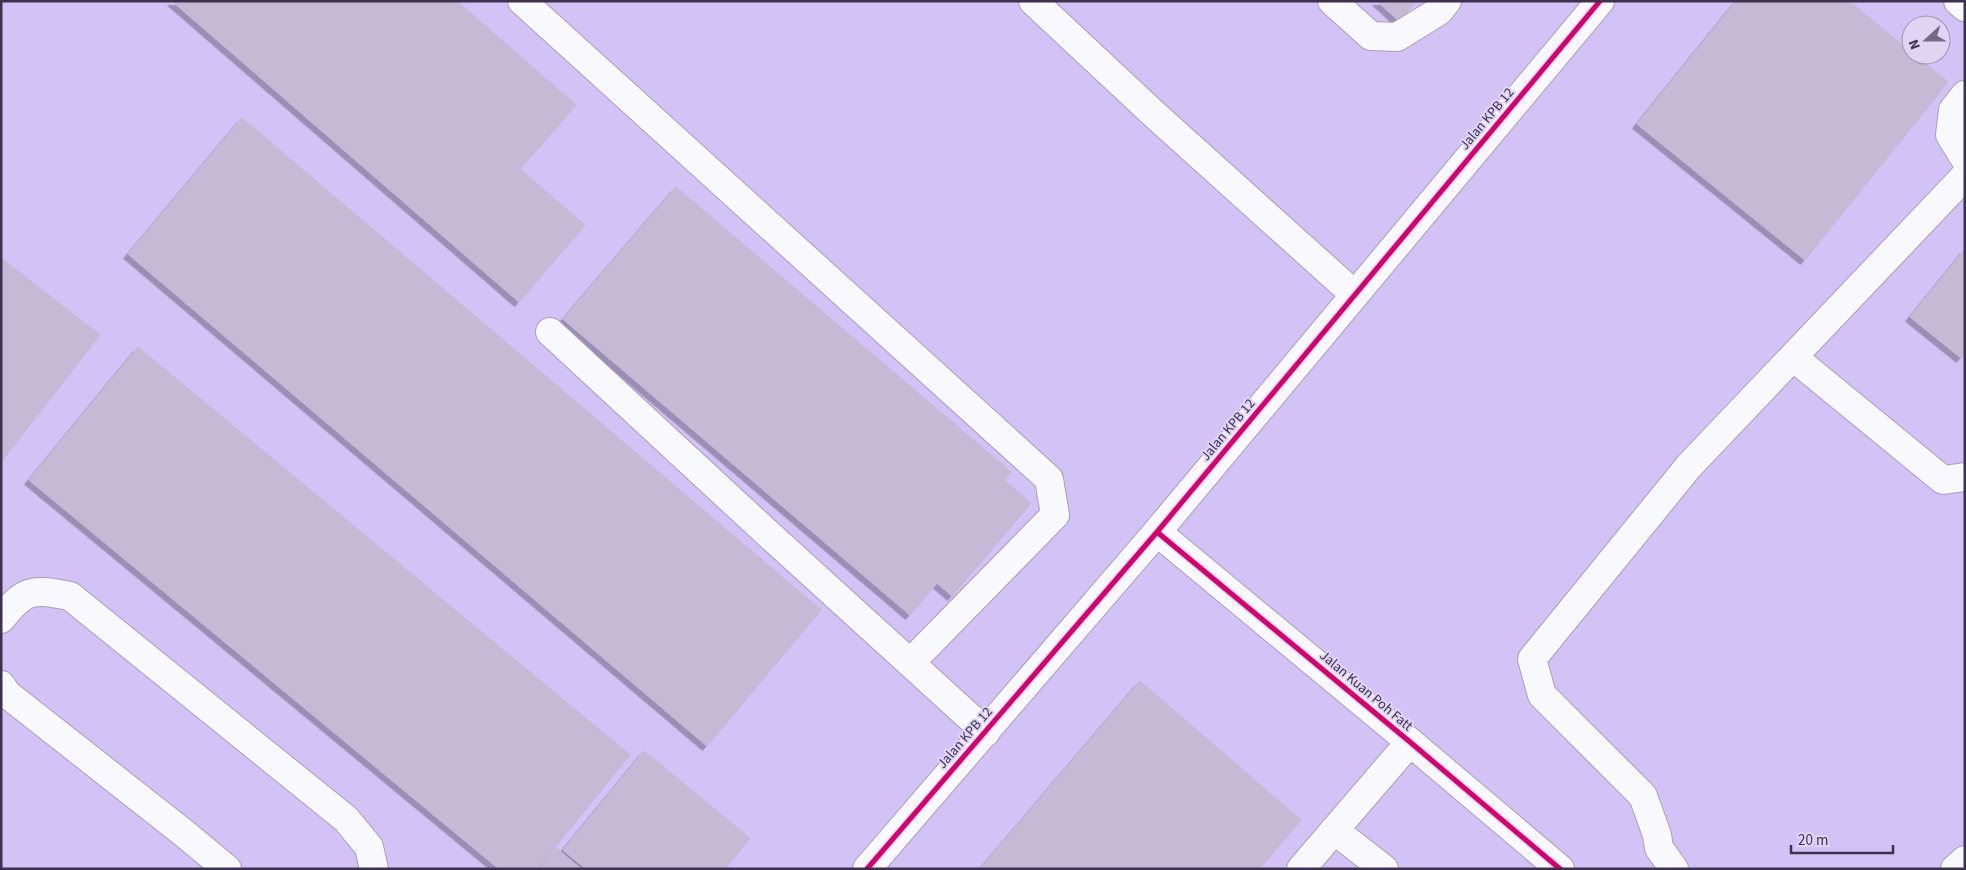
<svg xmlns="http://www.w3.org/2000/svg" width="1966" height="870" viewBox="0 0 1966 870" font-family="'Source Sans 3',sans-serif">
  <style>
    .built { fill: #d3c2f5; fill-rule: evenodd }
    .building { fill: #c4bad6; stroke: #c2b8d5; filter: url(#shadow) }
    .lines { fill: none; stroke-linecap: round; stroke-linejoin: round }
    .minor-casing { stroke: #a89fbb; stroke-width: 30 }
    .minor { stroke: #f9f8fd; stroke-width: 28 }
    .cycleway-casing { stroke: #dfd5f3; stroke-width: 8 }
    .cycleway { stroke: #d6006c; stroke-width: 5 }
    .labels { text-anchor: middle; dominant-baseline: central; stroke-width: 4; stroke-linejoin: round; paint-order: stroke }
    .street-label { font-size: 14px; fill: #3c314f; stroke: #dfd5f3 }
  </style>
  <defs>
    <filter id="shadow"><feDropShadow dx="-4.5" dy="4.5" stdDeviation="0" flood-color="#0004"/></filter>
  </defs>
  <rect width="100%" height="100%" fill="#dacff0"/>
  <path class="built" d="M1 1H1965V869H1ZM1911 25H1941V55H1911Z"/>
  <path class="building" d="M172 1H457L576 105 520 169 585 225 519 302Z
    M1377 1H1416L1399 21Z
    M1736 1H1849L1911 52V55H1915L1948 82 1805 260 1637 124Z
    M242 118 821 610 707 746 128 254Z
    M676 187 1011 472 1004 480 1031 503 952 596 937 583 910 615 563 319Z
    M1965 249V353L1961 358 1910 317Z
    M1 258 100 335 1 462Z
    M138 347 630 755 537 869H499L29 480Z
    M1140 681 1301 820 1259 869H980Z
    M644 751 750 838 725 869H586L563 850Z
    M556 848 581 869H539Z"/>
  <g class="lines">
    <defs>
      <path id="minor" d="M522 1 1049 479 1055 515 910 663
        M1033 1 1155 115 1355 295
        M1332 1 1371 36 1397 37 1439 11 1447 1
        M1958 1 1965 7
        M1965 95 1953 110 1950 135 1965 159
        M550 332 764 530 986 732
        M1793 357 1943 480 1965 477
        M1157 532 1410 742 1560 869
        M1 619C25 588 33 589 70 596L346 819 369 847 374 869
        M1 685 7 694 185 834 227 869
        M1334 830 1384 869
        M867 869 1157 532 1600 1
        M1301 869 1410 742
        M1674 869 1659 848 1657 835 1643 796 1542 695 1532 659 1689 466 1965 176
        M1955 869 1965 860"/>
    </defs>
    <use href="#minor" class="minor-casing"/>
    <use href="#minor" class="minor"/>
    <defs>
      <path id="cycleway" d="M1157 532 1410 742 1560 869
        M867 869 1157 532 1600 1"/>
    </defs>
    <use href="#cycleway" class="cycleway-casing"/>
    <use href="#cycleway" class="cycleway"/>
  </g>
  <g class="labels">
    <g class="street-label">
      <text transform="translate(1487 119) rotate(-50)">Jalan KPB 12</text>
      <text transform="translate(1228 430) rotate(-50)">Jalan KPB 12</text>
      <text transform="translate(1366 691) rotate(40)">Jalan Kuan Poh Fatt</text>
      <text transform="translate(965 738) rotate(-49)">Jalan KPB 12</text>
    </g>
  </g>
  <rect width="1966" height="870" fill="none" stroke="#3c314f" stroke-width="5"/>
  <g transform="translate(1926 40) rotate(249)"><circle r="24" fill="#dfd5f3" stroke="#9e93b1"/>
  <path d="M0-4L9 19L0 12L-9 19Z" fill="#736887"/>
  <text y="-8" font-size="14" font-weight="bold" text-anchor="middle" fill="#3c314f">N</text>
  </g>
  <path d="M1791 845v8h102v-8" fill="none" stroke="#3c314f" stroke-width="2.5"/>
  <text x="1798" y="845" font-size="15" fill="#3c314f" stroke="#dfd5f3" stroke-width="4" paint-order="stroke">20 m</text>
</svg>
